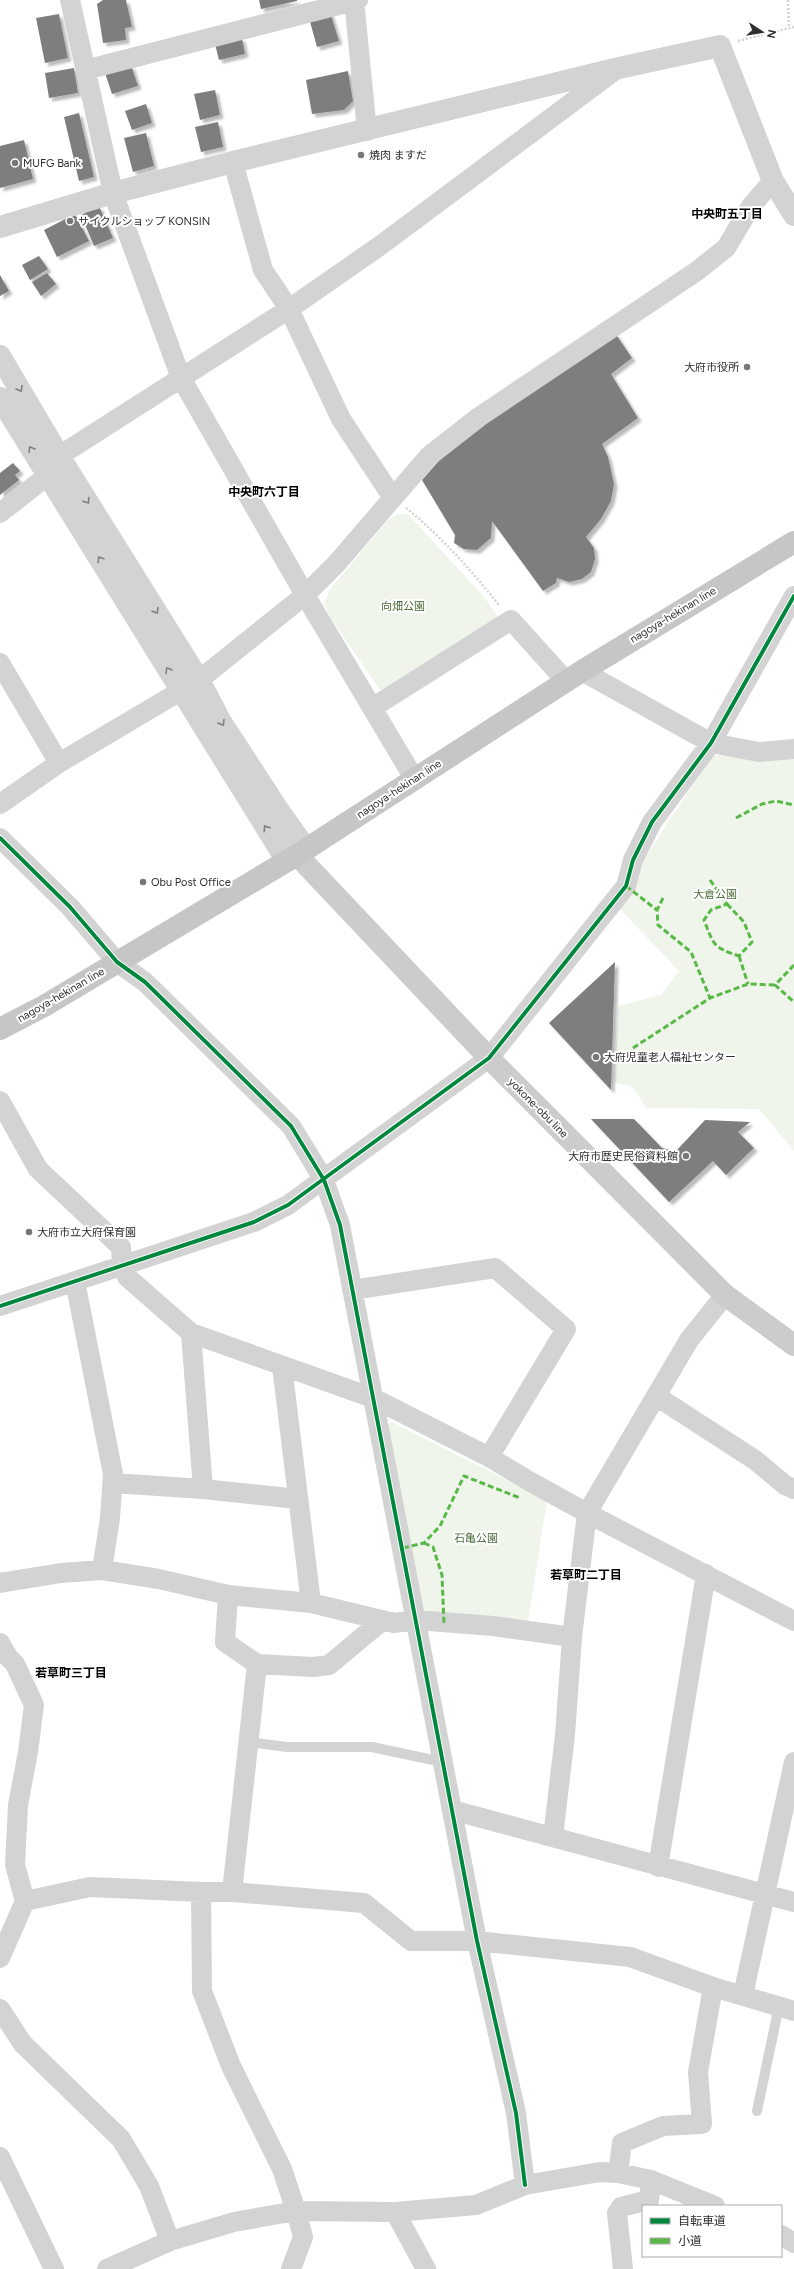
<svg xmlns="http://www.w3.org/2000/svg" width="794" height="2269" viewBox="0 0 794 2269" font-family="Figtree,'Noto Sans JP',sans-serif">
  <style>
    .green { fill: #eff5eb }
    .building { fill: #7e7e7e; filter: url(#shadow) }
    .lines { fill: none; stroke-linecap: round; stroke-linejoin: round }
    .path { stroke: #d3d3d3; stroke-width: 2.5; stroke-dasharray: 2 2; stroke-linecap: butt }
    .service { stroke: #d3d3d3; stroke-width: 10 }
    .minor { stroke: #d3d3d3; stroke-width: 20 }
    .tertiary { stroke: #d3d3d3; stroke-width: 22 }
    .secondary { stroke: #ccc; stroke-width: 22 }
    .primary { stroke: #c6c6c6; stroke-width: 22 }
    .quiet { stroke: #58b947; stroke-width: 3; stroke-dasharray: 6 3; stroke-linecap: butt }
    .cycleway-casing { stroke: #fff; stroke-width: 6 }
    .cycleway { stroke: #00873e; stroke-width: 4 }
    .oneway { stroke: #808080 }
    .poi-dot { fill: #777; stroke: #fff; stroke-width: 1.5 }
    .labels { text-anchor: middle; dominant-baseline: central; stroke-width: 4; stroke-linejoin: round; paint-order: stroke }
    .poi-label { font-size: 11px; fill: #2e2e2e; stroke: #fff; text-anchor: start }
    .park-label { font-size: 11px; fill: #4b6b3a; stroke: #fff }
    .street-label { font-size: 11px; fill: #2e2e2e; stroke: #fff }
    .neighbourhood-label { font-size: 12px; font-weight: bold; fill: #000; stroke: #fff }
  </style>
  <defs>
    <filter id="shadow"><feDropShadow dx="3.5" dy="3.5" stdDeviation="1" flood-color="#0004"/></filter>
  </defs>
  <rect width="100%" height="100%" fill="#fff"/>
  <path class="green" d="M397 514H408L484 597 501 621 382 693 330 617 324 603 331 588 388 520Z
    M712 755 757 758 794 756V1151L759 1109 646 1108 633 1087 614 1082 618 1006 661 995 679 971 615 904Z
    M392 1422 547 1500 528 1622 424 1616 387 1425Z"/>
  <path class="building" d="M103 0H126L132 27 125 28 126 40 103 43 97 4Z
    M259 0H297V1L261 9Z
    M330 12 339 41 317 47 309 18Z
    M59 14 68 58 45 63 36 18Z
    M242 38 245 54 219 60 215 44Z
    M131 65 138 86 112 94 105 73Z
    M74 68 78 93 49 98 45 73Z
    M348 71 353 101 344 110 312 114 306 80Z
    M215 90 220 115 200 120 194 94Z
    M146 104 152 123 132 130 125 111Z
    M79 113 94 177 79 181 64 117Z
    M218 122 223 147 201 152 195 127Z
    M146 133 154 166 133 172 124 138Z
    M24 140 33 179 0 188V146Z
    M99 206 113 238 94 246 81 215Z
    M75 214 89 241 57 257 44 230Z
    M39 256 48 269 30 280 22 265Z
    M47 273 56 284 41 296 32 282Z
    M0 275 9 291 0 296Z
    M615 333 632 358 611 374 638 418 602 444 608 457 614 484 611 501 601 519 586 537 594 548 595 559 591 572 582 579 569 582 557 578 556 583 543 591 492 521 491 538 477 550 464 549 454 543 455 535 422 480 450 448Z
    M13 463 20 471 15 475 19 480 0 495V473Z
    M615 962 611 1090 549 1023Z
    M591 1119H634L662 1148 676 1151 705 1120 750 1122 738 1132 754 1148 726 1175 713 1161 669 1202Z"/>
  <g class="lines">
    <path class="path" d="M788 0 789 28
      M738 41 794 27
      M406 508C442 537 471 570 499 605"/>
    <path class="service" d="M248 1742 287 1747H372L433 1760 442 1758
      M757 2111 779 2006"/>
    <path class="minor" d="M70 0 113 193 181 378 305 595 415 780
      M354 0 367 131
      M85 70 358 0
      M233 162 263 270 289 309 341 419 393 498
      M0 513 47 476 59 456 289 309 381 245 618 68
      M0 663 59 763 0 804
      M582 671 711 743 759 752 794 749
      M372 708 511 620 566 681
      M59 763 199 680 305 595 337 563 429 456 479 417 697 271 726 248 751 206 773 181
      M0 838 70 907 117 962 145 982 291 1126 324 1180 340 1225 477 1941 516 2113 525 2185
      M0 1101 38 1169 121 1247 122 1265 127 1277 191 1333 373 1398 489 1457 529 1481 587 1513 794 1621
      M75 1281 113 1474 110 1518 102 1570
      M352 1290 495 1268 566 1329 489 1457
      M0 1306 254 1222 288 1205 489 1058 626 886 633 860 652 822 711 743 794 596
      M191 1333 203 1489
      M282 1366 311 1603
      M656 1396 755 1460 785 1485 794 1489
      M113 1483 203 1489 298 1499
      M0 1583 61 1573 102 1570 159 1579 228 1595 311 1603 394 1623 416 1620 493 1626 572 1637
      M228 1595 225 1642 257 1664 232 1892H201L202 1991 231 2066 282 2169 296 2211 303 2237 291 2269
      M0 1643 8 1657 15 1664 34 1705 28 1752 18 1805 15 1865 25 1901 0 1958
      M257 1664 313 1667 329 1665 383 1620
      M452 1810 794 1902
      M553 1837 565 1735 572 1637 587 1513 689 1340 725 1295
      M658 1867 706 1574
      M232 1892 364 1903 411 1941H477L630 1957 713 1987 794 2011
      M25 1901 90 1887 201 1892
      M743 1995 794 1762
      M0 2009 23 2044 121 2139 149 2186 170 2241
      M0 2157 54 2269
      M618 2173 622 2143 663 2126 702 2124 698 2072 713 1987
      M395 2212 426 2269
      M781 2235 794 2243
      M107 2269 170 2241 234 2222 296 2211 395 2212 476 2205 525 2185 600 2172 618 2173 651 2180 715 2206
      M623 2269 617 2213 621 2207 649 2200 651 2180"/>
    <path class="tertiary" d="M0 227 113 193 233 162 619 68 720 46 773 181 794 215
      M0 356 59 456 199 680 221 722 277 808 306 849
      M0 398 287 861"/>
    <path class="secondary" d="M297 855 489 1058 725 1295 794 1345"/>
    <path class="primary" d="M0 1029 44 1006 297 855 582 671 794 542"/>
    <path class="quiet" d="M736 818 762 804 776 801 794 805
      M710 880 727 904 711 910 704 920C714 945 712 947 739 956
      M626 886 657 910
      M663 898 657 910 658 925 691 952 710 998
      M727 904 744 922 752 942 739 956
      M739 956 748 984
      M794 965 775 985 794 1002
      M633 1048 710 998 748 984 775 985
      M424 1543 433 1547 442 1575 444 1624
      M403 1548 424 1543 440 1526 464 1476 520 1498"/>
    <defs>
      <path id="cycleway" d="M0 838 70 907 117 962 145 982 291 1126 324 1180 340 1225 477 1941 516 2113 525 2185
        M0 1306 254 1222 288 1205 489 1058 626 886 633 860 652 822 711 743 794 596"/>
    </defs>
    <use href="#cycleway" class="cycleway-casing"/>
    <use href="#cycleway" class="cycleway"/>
  </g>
  <defs><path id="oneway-chevron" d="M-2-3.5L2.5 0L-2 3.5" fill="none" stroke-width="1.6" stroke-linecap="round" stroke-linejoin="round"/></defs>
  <g class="oneway">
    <use href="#oneway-chevron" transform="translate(20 389) rotate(60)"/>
    <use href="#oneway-chevron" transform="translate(31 449) rotate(-121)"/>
    <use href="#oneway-chevron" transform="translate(87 501) rotate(58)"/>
    <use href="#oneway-chevron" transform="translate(100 559) rotate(-123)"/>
    <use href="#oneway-chevron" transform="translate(156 611) rotate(58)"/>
    <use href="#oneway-chevron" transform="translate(168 670) rotate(-121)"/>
    <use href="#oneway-chevron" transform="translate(222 723) rotate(59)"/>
    <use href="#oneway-chevron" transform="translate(266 828) rotate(-123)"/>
  </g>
  <g class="poi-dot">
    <circle cx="361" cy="155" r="4"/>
    <circle cx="15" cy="163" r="4"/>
    <circle cx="70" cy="221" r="4"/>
    <circle cx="747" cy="367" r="4"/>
    <circle cx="143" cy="882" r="4"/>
    <circle cx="596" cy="1057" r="4"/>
    <circle cx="686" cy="1156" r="4"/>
    <circle cx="29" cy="1232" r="4"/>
  </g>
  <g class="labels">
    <g class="poi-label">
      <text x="369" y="155">焼肉 ますだ</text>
      <text x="23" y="163">MUFG Bank</text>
      <text x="78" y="221">サイクルショップ KONSIN</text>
      <text x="739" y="367" text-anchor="end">大府市役所</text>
      <text x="151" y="882">Obu Post Office</text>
      <text x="604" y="1057">大府児童老人福祉センター</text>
      <text x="678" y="1156" text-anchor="end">大府市歴史民俗資料館</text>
      <text x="37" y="1232">大府市立大府保育園</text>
    </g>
    <g class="park-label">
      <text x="403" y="606">向畑公園</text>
      <text x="715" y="894">大倉公園</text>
      <text x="476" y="1538">石亀公園</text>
    </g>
    <g class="street-label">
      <text transform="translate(673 615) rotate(-31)">nagoya-hekinan line</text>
      <text transform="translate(399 789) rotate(-33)">nagoya-hekinan line</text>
      <text transform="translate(61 995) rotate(-30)">nagoya-hekinan line</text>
      <text transform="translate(538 1108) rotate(45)">yokone-obu line</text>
    </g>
    <g class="neighbourhood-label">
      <text x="727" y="214">中央町五丁目</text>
      <text x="264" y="492">中央町六丁目</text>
      <text x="586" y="1575">若草町二丁目</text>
      <text x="71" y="1673">若草町三丁目</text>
    </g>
  </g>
  <rect x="642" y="2205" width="140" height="52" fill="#ffffff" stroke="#ababab"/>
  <rect x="650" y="2218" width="20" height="6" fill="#00873e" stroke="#ababab"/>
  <text x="678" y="2225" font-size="12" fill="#2e2e2e">自転車道</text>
  <rect x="650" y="2238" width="20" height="6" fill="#58b947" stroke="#ababab"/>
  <text x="678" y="2245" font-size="12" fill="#2e2e2e">小道</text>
  <g transform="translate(762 32) rotate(102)" stroke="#ffffff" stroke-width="3" paint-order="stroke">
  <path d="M0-3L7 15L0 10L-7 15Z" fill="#2e2e2e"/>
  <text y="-6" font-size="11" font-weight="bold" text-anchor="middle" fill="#2e2e2e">N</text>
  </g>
</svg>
